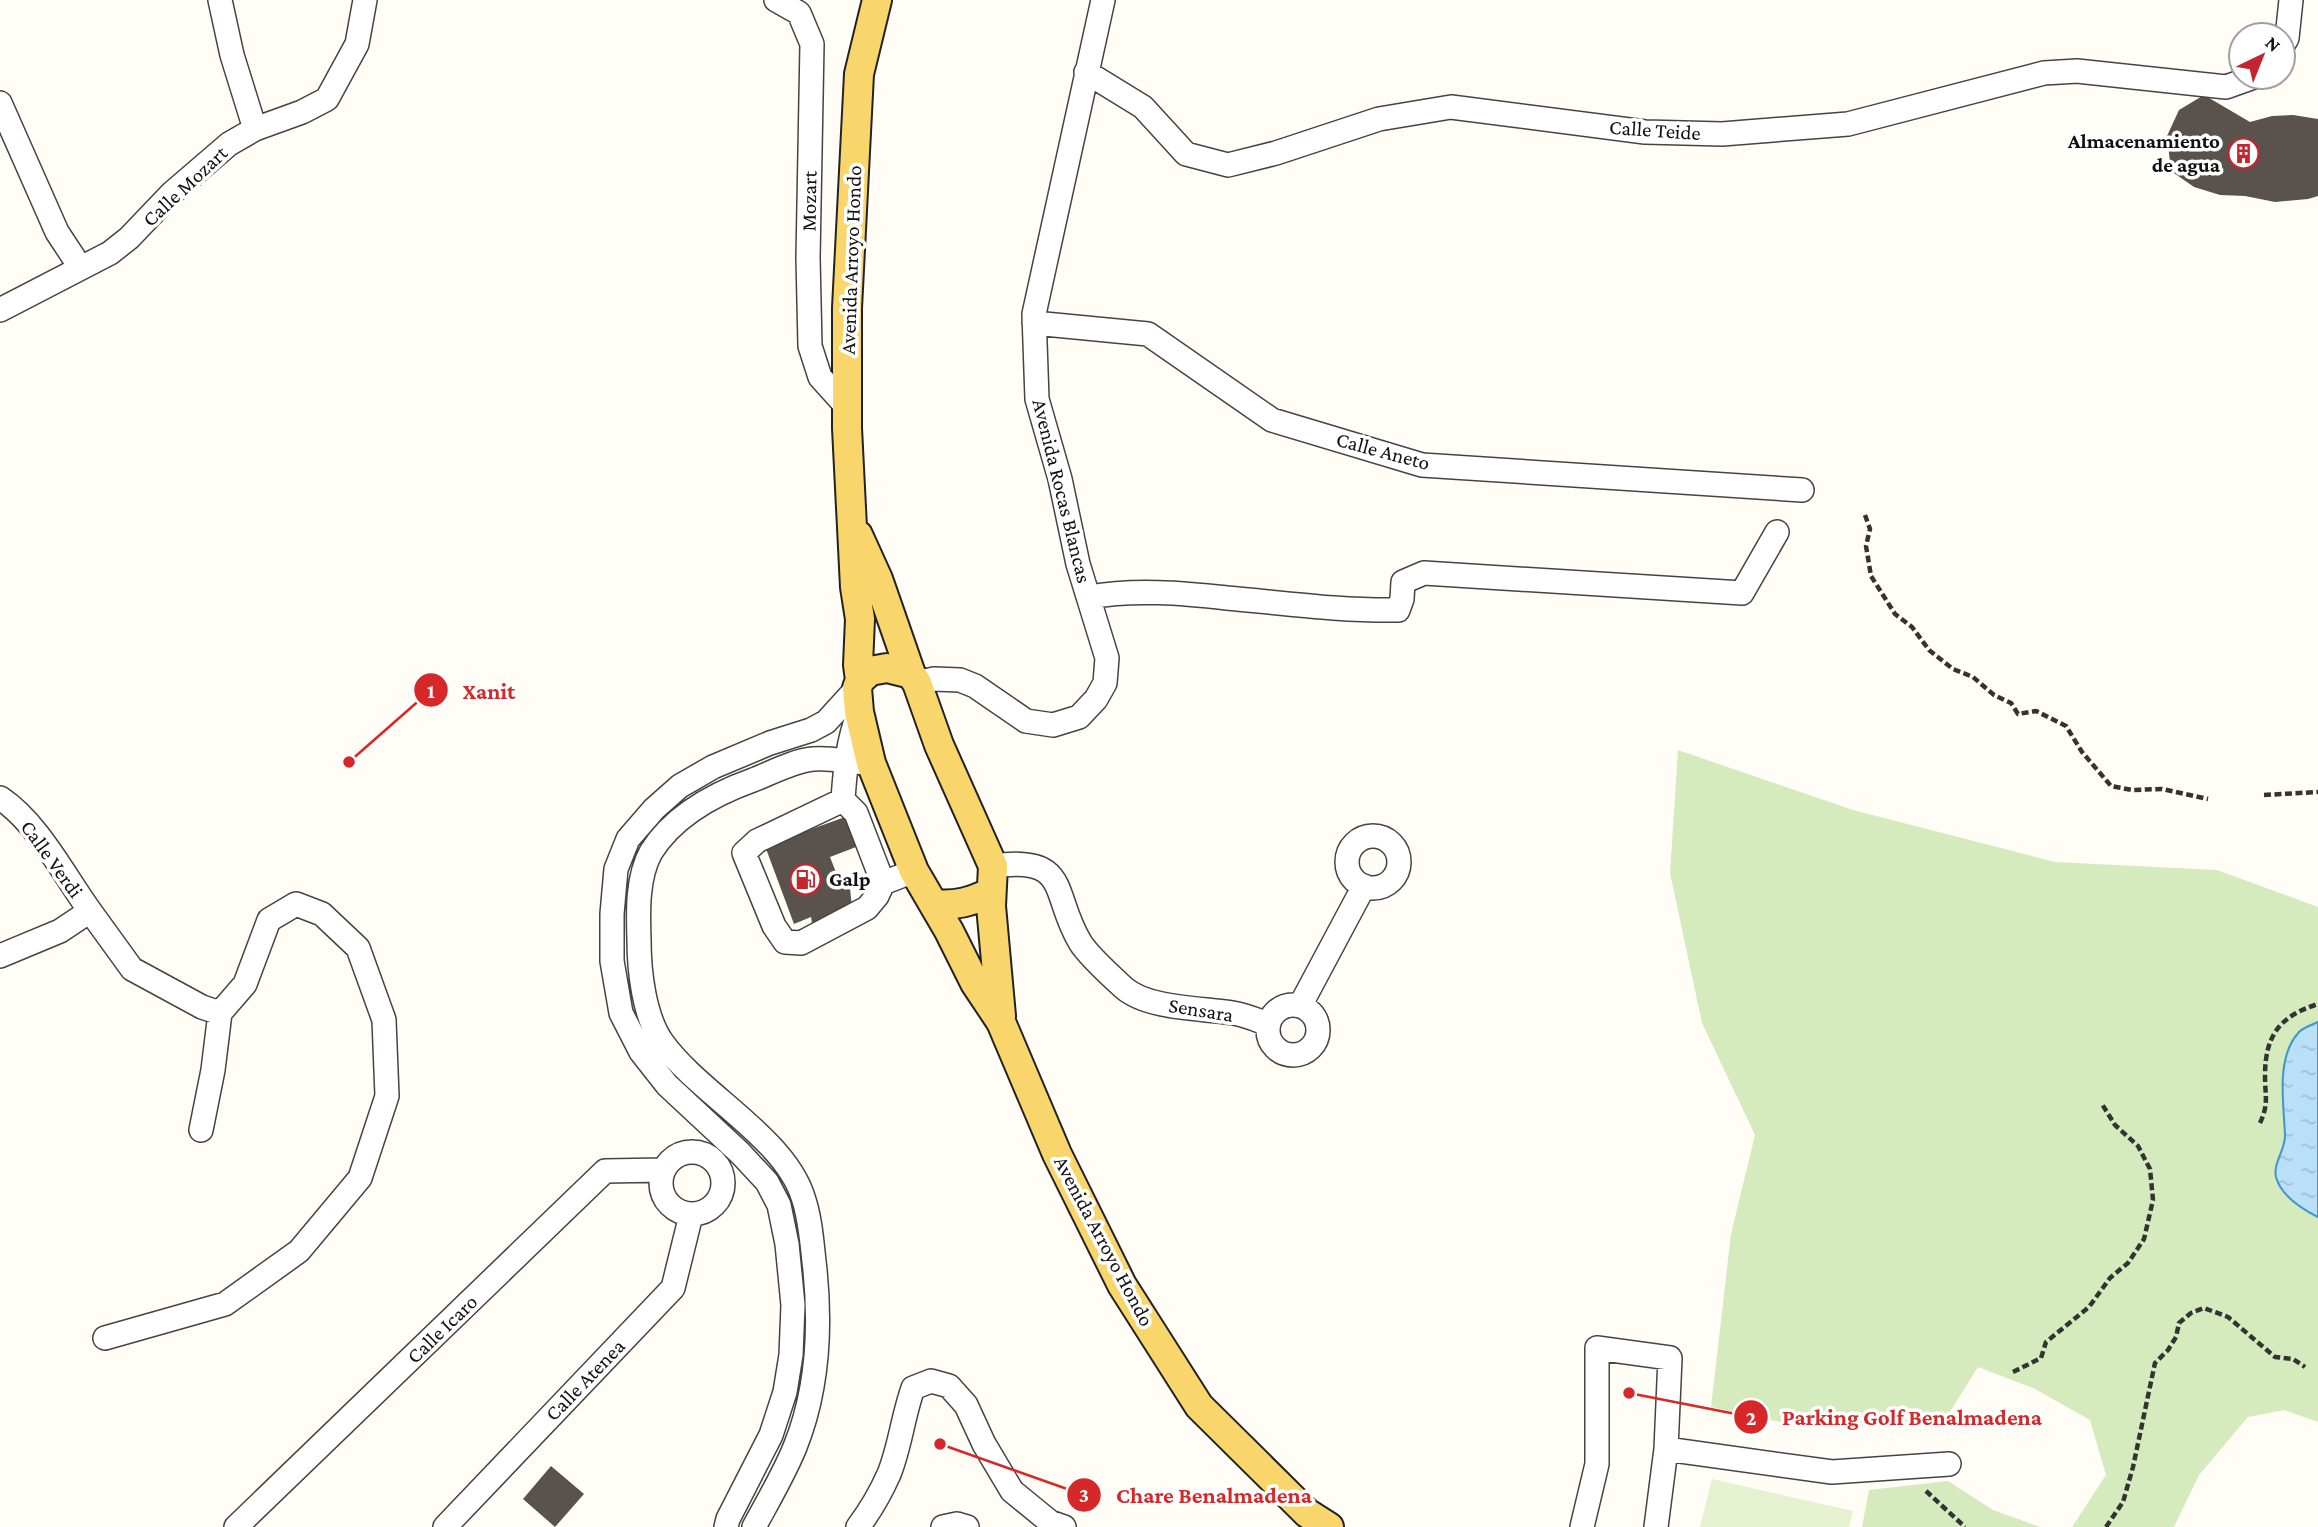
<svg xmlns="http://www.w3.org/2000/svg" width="2318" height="1527" viewBox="0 0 2318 1527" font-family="'Crimson Pro',serif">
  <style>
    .grass { fill: #d5ebbd }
    .pitch { fill: #e6f2cf }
    .water { fill: url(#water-ripples); stroke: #3f96cf; stroke-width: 2 }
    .building { fill: #5a524d }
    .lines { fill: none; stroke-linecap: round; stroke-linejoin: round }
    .minor-casing { stroke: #444; stroke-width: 26 }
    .major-casing { stroke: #222; stroke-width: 32 }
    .path { stroke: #333; stroke-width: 4.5; stroke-dasharray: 7 3.5; stroke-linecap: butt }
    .minor { stroke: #fff; stroke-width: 23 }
    .major { stroke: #f9d66b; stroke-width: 28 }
    .labels { text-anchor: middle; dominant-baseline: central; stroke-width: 7; stroke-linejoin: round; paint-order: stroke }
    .street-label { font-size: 21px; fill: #111; stroke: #fff }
    .poi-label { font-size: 21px; font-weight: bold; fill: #111; stroke: #fff; text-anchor: end }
    .leader { fill: none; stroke: #d62828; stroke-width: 2.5 }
    .callout-dot { fill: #d62828; stroke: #fff; stroke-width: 2.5 }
    .mark-label { font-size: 21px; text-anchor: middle; font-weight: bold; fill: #fff }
    .callout-label { font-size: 23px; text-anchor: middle; font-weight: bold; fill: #d62828; stroke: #fff; stroke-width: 7; stroke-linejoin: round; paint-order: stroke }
  </style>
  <defs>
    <pattern id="water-ripples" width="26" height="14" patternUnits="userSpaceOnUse" patternTransform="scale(1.75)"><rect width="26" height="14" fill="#b9e0f7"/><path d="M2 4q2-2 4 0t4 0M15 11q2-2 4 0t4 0" fill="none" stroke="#9ebfd3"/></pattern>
  </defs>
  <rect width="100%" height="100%" fill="#fffdf5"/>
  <path class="grass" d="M1678 750 1853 810 2055 862 2217 870 2318 907V1422L2284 1410 2248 1417 2199 1475 2174 1527H2072L2106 1475 2090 1420 2035 1389 1978 1367 1941 1426H1798L1711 1407 1731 1234 1755 1135 1702 1023 1670 873Z
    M1948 1481 1993 1510 2040 1527H1862L1869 1490Z"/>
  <path class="pitch" d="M1712 1479 1853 1511 1849 1527H1700Z"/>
  <path class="water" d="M2318 1022V1217C2302 1209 2281 1196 2276 1177 2273 1163 2285 1150 2285 1136 2284 1104 2275 1058 2299 1032 2304 1027 2312 1025 2318 1022Z"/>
  <path class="building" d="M2204 95 2250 122 2272 116 2293 115 2318 119V196L2308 199 2275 202 2245 196 2220 195 2194 187 2171 171 2167 136 2179 110Z
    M845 817 856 847 830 857 839 880 843 879 850 888 852 908 812 923 811 917 794 924 765 846Z
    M551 1466 584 1494 555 1527 523 1499Z"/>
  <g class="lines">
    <defs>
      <path id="minor" d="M776 0 799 13 812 44 808 258 810 346 820 377 847 407
        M2283 45 2287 38 2291 0
        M1086 72 1143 107 1186 154 1228 165 1276 153 1379 119 1451 107 1645 132 1722 134 1848 124 2044 73 2077 71 2226 87 2254 77
        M0 103 57 232 80 267
        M255 129 302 112 327 99 357 44 365 0
        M0 310 110 253 129 238 172 193 229 144 255 129 232 55 220 0
        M1034 323 1148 334 1272 420 1422 465 1802 490
        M1089 597C1134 589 1182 593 1227 598 1284 603 1341 611 1398 610L1402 599 1403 582 1424 573 1742 593 1777 532
        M917 683 934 679 960 680 975 686 1026 721 1053 725 1079 717 1096 699 1105 683 1107 658 1078 564 1060 479 1037 399 1034 314 1103 0
        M0 798C37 822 64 875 90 911L60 931 0 956
        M843 800C845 769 848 741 859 712
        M1347 862a26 26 0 1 1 52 0a26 26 0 1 1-52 0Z
        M993 866C1071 855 1051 894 1080 942 1087 954 1113 978 1124 988 1148 1009 1202 1008 1233 1013 1245 1015 1257 1020 1268 1024
        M883 883 877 896 867 908 801 943 785 942 774 926 744 853 757 841 843 800 856 813 883 883 914 871
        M90 911 132 969 202 1007 220 1013 245 984 269 920 296 904 322 914 358 948 384 1020 387 1096 360 1178 299 1251 225 1304 105 1338
        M1268 1030a25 25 0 1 1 50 0a25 25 0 1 1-50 0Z
        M1300 1006 1364 886
        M201 1130 213 1070 220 1013
        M661 1183a31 31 0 1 1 62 0a31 31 0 1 1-62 0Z
        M1666 1449 1832 1472 1949 1464
        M236 1527 605 1171 663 1170
        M445 1527 673 1288 691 1215
        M726 1527 728 1519 771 1435 785 1392 791 1355 793 1305 787 1244 779 1205 767 1182 740 1153 667 1085 641 1052 621 1013 612 961V914L616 869 628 839 654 809 680 786 713 767 770 743 811 730 826 722 857 688
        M754 1527C768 1501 784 1474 795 1447 818 1390 821 1330 815 1270 812 1246 811 1220 803 1197 784 1137 699 1094 662 1042 644 1016 639 971 639 940 638 912 637 877 651 852 674 815 714 794 753 780 771 773 793 761 813 759 831 757 852 763 871 763
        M858 1527C870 1511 881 1492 889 1474 900 1447 903 1416 913 1388L931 1381 949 1386 966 1405 984 1444 1012 1491 1050 1522 1064 1527
        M943 1527 957 1524 967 1527
        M1582 1527 1597 1464V1348L1670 1358 1666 1449 1656 1527"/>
      <path id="major" d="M858 535 878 579 911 674 917 683 939 745 993 866 991 906 1001 1016
        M911 674 887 668 870 671 860 680 857 688 859 712 871 763 914 871 949 931 975 983 1001 1022 1057 1154 1122 1285 1199 1406 1307 1513 1329 1527
        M860 680 858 665 860 619 855 587 847 428V308L859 74 877 0
        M934 904C956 906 971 902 991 892"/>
    </defs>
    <use href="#minor" class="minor-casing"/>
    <use href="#major" class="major-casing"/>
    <path class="path" d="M1865 515 1870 529 1866 546 1871 576 1895 614 1912 627 1929 650 1953 669 1973 677 1994 695 2011 703 2018 714 2036 711 2066 726 2082 752 2111 786 2132 790 2162 789 2208 799
      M2264 795 2318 792
      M2260 1123C2269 1104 2265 1096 2265 1076 2265 1035 2280 1016 2318 1004
      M2013 1372 2041 1358 2046 1342 2089 1307 2110 1278 2128 1263 2144 1239 2153 1200 2150 1169 2138 1146 2115 1125 2102 1104
      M1926 1491 1965 1527
      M2106 1527 2123 1502 2133 1467 2155 1363 2168 1350 2176 1337 2179 1323 2191 1313 2204 1308 2228 1317 2275 1357 2293 1359 2305 1367"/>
    <use href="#minor" class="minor"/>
    <use href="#major" class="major"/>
  </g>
  <defs>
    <symbol id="building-ring" viewBox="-11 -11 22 22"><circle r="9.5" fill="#fff" stroke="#c4262e" stroke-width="1.5"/><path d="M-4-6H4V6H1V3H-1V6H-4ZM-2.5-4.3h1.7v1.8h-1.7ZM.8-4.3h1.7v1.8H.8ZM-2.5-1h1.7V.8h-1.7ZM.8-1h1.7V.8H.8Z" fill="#c4262e"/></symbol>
    <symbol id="fuel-ring" viewBox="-11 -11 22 22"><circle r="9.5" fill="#fff" stroke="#c4262e" stroke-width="1.5"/><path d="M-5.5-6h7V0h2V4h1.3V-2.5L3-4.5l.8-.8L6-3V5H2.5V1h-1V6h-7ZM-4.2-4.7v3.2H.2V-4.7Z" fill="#c4262e"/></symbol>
  </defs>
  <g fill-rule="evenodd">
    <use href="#building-ring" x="2226" y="136" width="35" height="35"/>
    <use href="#fuel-ring" x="788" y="862" width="35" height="35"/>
  </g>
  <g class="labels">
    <g class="street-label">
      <text transform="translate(1655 130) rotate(4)">Calle Teide</text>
      <text transform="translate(185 186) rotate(-43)">Calle Mozart</text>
      <text transform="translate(809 201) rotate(-89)">Mozart</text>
      <text transform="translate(851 260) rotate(-88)">Avenida Arroyo Hondo</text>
      <text transform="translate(1383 451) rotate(15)">Calle Aneto</text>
      <text transform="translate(1062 491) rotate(76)">Avenida Rocas Blancas</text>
      <text transform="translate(52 859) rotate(54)">Calle Verdi</text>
      <text transform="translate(1201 1010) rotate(9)">Sensara</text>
      <text transform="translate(1104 1241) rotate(62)">Avenida Arroyo Hondo</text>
      <text transform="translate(442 1329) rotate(-44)">Calle Icaro</text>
      <text transform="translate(585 1380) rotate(-46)">Calle Atenea</text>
    </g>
    <g class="poi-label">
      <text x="2220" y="141">Almacenamiento<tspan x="2220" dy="24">de agua</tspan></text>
      <text x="829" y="879" text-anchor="start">Galp</text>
    </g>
  </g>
  <path class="leader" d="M349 762L431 690M1629 1393L1751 1417M940 1444L1084 1495"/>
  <g class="callout-dot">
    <circle cx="349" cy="762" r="7"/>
    <circle cx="1629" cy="1393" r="7"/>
    <circle cx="940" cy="1444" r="7"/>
    <circle cx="431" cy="690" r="18"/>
    <circle cx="1751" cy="1417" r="18"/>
    <circle cx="1084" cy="1495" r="18"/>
  </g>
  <g class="mark-label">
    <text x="431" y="698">1</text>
    <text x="1751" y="1425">2</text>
    <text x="1084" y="1502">3</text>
  </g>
  <g class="callout-label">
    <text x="489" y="699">Xanit</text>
    <text x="1912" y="1425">Parking Golf Benalmadena</text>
    <text x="1214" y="1503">Chare Benalmadena</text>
  </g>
  <g transform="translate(2262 56) rotate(43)"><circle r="33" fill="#ffffff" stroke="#a0a0a0" stroke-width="2"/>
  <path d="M0-5L12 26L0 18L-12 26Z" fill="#c4262e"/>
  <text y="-10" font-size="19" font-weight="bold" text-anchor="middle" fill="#111111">N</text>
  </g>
</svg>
